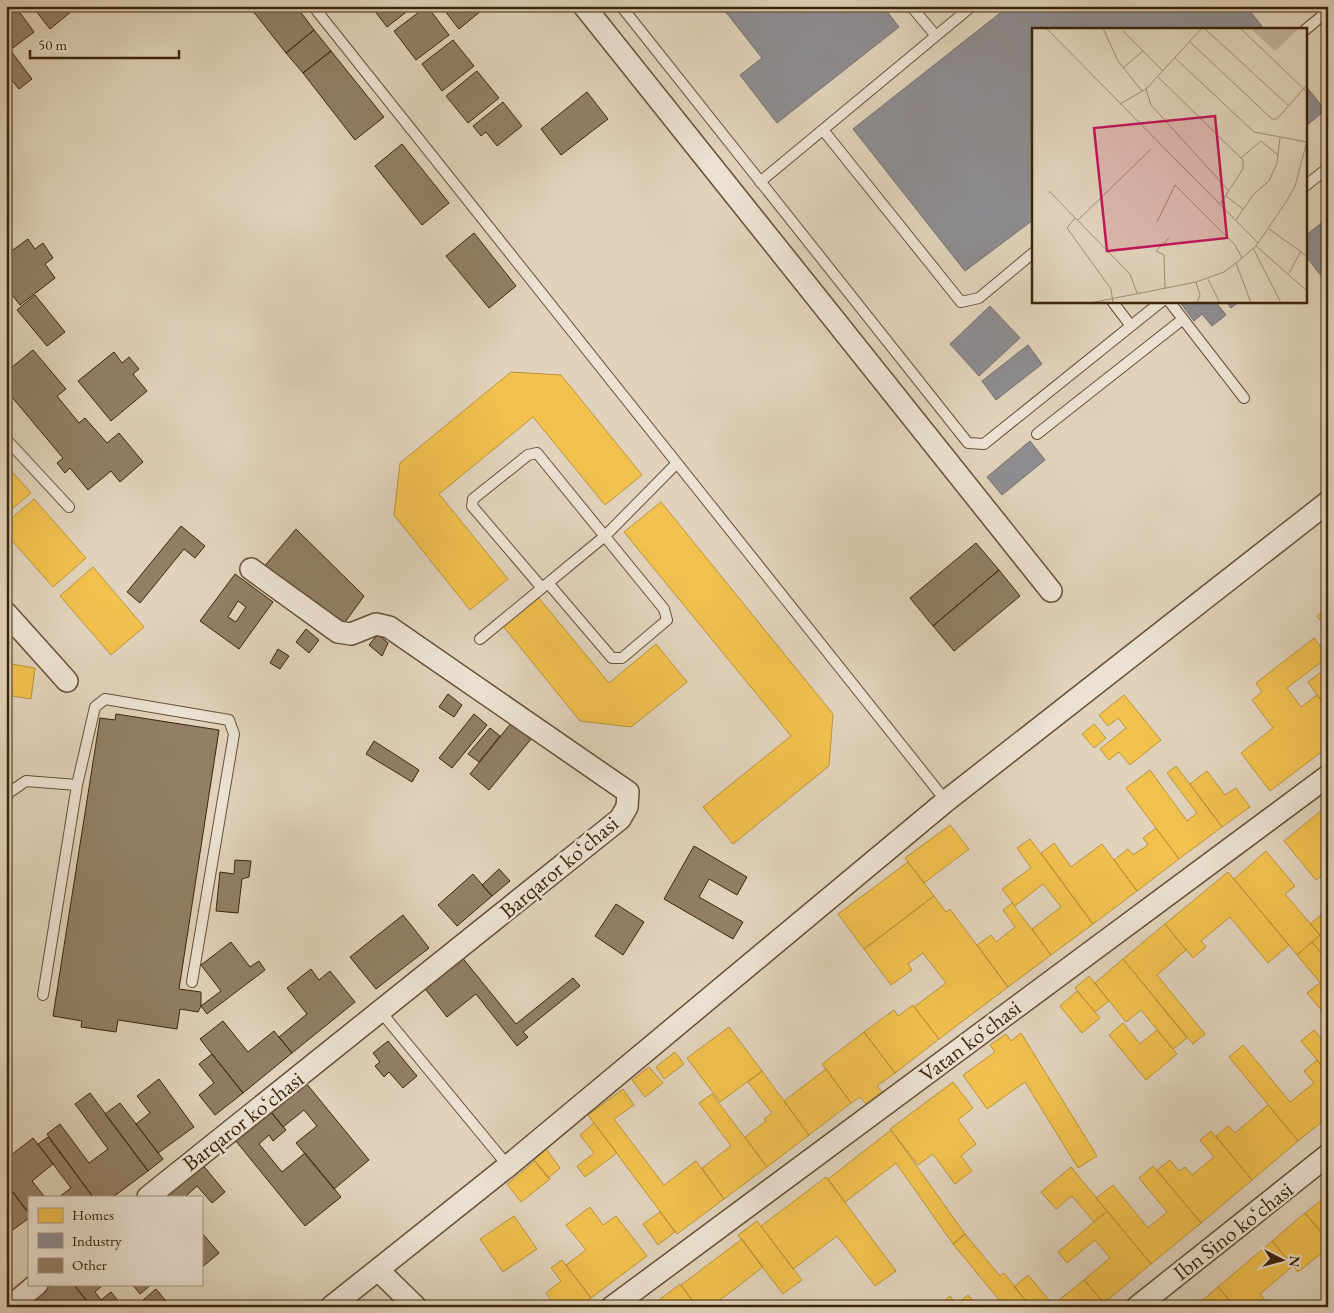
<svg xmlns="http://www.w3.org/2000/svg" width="1334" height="1313" viewBox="0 0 1334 1313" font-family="'EB Garamond',serif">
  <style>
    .homes { fill: #f2c14e; stroke: #bb9239 }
    .industry { fill: #8d8d92; stroke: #756e69 }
    .building { fill: #927f66; stroke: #3c2509; fill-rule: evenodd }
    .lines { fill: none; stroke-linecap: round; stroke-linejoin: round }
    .service-casing { stroke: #655036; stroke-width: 12 }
    .minor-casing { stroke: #655036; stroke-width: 24 }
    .service { stroke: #ece2d3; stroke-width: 10 }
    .minor { stroke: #ece2d3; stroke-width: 21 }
    .labels { text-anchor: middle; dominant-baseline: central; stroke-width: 5; stroke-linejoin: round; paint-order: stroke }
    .street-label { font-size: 22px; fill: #3c2509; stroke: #ece2d3 }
    .inset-road { fill: none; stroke: #9f8d74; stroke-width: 1 }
    .view { fill: #c2185b; fill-opacity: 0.15; stroke: #c2185b; stroke-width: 2.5 }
    .inset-edge { fill: none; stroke: #3c2509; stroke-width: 2.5 }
  </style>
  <rect width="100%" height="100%" fill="#e1d3bb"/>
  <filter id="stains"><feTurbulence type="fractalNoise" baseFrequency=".004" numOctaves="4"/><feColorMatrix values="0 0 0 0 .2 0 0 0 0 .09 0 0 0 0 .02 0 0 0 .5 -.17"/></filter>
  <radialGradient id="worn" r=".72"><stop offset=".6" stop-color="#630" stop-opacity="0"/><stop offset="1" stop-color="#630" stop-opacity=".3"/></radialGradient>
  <path class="homes" d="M511 372 561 375 642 475 605 505 533 417 439 494 508 579 470 610 394 515 400 463Z
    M6 465 31 493 6 514Z
    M34 499 86 558 53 587 6 534V523Z
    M661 502 833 714 829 766 733 844 703 807 791 736 624 532Z
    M93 567 144 627 111 655 60 596Z
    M538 597 609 683 656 644 687 682 631 727 580 721 503 626Z
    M1328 608V630L1317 616Z
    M1314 638 1328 657 1287 688 1301 707 1317 695 1328 710V747L1270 791 1241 753 1273 728 1252 700 1262 692 1256 683Z
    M6 663 35 668 31 699 6 695Z
    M1328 667V710L1308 682Z
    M1124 695 1161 740 1130 765 1119 752 1109 760 1100 749 1126 728 1118 718 1108 726 1099 715Z
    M1094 724 1106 738 1094 748 1082 734Z
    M1176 766 1222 827 1179 859 1126 788 1150 770 1187 821 1197 813 1167 773Z
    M1207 771 1225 795 1236 788 1250 807 1222 827 1190 784Z
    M1328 805V859L1324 862 1328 866V870L1316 880 1284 841Z
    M950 825 969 849 924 883 905 858Z
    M1156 828 1179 859 1137 891 1114 860 1128 849 1133 855 1148 845 1143 838Z
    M1030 839 1093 924 1051 955 1032 929 1061 907 1043 884 1015 906 1002 889 1031 868 1017 848Z
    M1054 843 1071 867 1102 844 1137 891 1093 924 1041 853Z
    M1266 851 1295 886 1285 894 1320 935 1297 955 1234 879Z
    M908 862 934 896 864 949 838 914Z
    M1228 872 1289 945 1268 963 1230 917 1201 941 1206 947 1193 958 1165 924Z
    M934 896 946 912 950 909 1008 987 939 1039 914 1007 946 983 923 953 908 964 912 970 891 985 864 949Z
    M1012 903 1051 955 1008 987 977 945 991 935 996 942 1015 927 1003 910Z
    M1328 909V961L1312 942 1320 935 1310 924Z
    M1165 924 1186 950 1157 975 1205 1034 1193 1044 1123 959Z
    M1312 942 1328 961V992L1297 955Z
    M1123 959 1187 1038 1173 1049 1141 1010 1126 1022 1095 983Z
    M1089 976 1109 1001 1095 1012 1075 988Z
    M1320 983 1328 992V1018L1307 993Z
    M1077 991 1100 1018 1082 1033 1060 1006Z
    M913 1005 939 1039 895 1073 864 1032 894 1010 898 1016Z
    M1123 1023 1140 1044 1157 1030 1177 1054 1146 1080 1109 1035Z
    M729 1027 762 1071 720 1102 687 1058Z
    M1314 1030 1328 1048V1073L1301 1041Z
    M864 1032 895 1073 877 1086 883 1093 867 1105 860 1097 851 1103 822 1064Z
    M1021 1033 1097 1156 1078 1168 1025 1082 987 1109 963 1075 995 1052 990 1045 1006 1034 1011 1041Z
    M1243 1045 1290 1102 1314 1083 1304 1071 1317 1060 1328 1073V1117L1298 1141 1229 1057Z
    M675 1052 684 1064 664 1079 656 1067Z
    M649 1067 663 1083 645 1097 632 1080Z
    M826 1069 851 1103 809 1135 784 1101Z
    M762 1071 809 1135 767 1167 745 1137 766 1121 764 1119 772 1113 748 1082Z
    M953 1082 973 1108 958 1120 976 1144 961 1156 972 1171 955 1184 933 1154 918 1165 890 1129Z
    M623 1089 634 1105 614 1119 664 1185 696 1161 724 1199 677 1234 588 1115Z
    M712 1094 767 1167 724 1199 702 1168 731 1146 699 1103Z
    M1268 1105 1298 1141 1252 1180 1216 1136 1228 1126 1235 1133Z
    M594 1123 617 1153 585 1177 577 1166 594 1153 580 1135Z
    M891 1130 965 1234 953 1244 896 1163 845 1202 828 1179Z
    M1211 1131 1252 1180 1201 1223 1157 1170 1170 1160 1179 1171 1185 1167 1192 1175 1214 1157 1200 1140Z
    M546 1149 560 1168 548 1178 533 1159Z
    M535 1161 550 1179 521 1202 507 1184Z
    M1153 1166 1201 1223 1151 1264 1096 1198 1113 1185 1148 1228 1167 1212 1139 1178Z
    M1071 1167 1107 1211 1094 1222 1072 1196 1056 1209 1041 1192Z
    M826 1177 896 1271 875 1286 837 1236 793 1269 761 1226Z
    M1328 1195V1240H1327L1305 1213Z
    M590 1207 603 1225 616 1216 647 1256 591 1298 566 1265 586 1250 566 1225Z
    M1107 1211 1151 1264 1104 1303 1084 1280 1110 1258 1095 1240 1067 1263 1058 1252Z
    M660 1212 675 1232 658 1245 643 1224Z
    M1305 1213 1328 1240V1248L1298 1272 1272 1241Z
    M514 1216 537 1249 503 1272 480 1239Z
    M757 1221 802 1280 783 1294 738 1235Z
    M965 1234 1000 1276 1004 1273 1031 1307H1005L953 1244Z
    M742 1239 763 1267 711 1307H697L681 1285Z
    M1272 1241 1293 1266 1260 1294 1270 1307H1235L1218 1287Z
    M562 1260 591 1298 579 1307H556L546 1293 561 1281 551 1268Z
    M1028 1275 1053 1305 1084 1280 1104 1303 1100 1307H1031L1014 1287Z
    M680 1284 697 1307H650Z
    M1218 1287 1235 1307H1195Z
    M968 1295 978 1307H958L956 1305Z
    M950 1296 958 1307H937Z
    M526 1301 530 1307H517Z"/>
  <path class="industry" d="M721 6H883L899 27 777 123 740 75 762 58Z
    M1009 6H1246L1264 29H1033V220L965 271 853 129Z
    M1305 85 1325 110 1305 127Z
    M1328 218V274L1323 278 1305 255V236Z
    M1179 301H1215L1226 315 1212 326 1202 314 1194 321Z
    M1226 301H1240L1231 308Z
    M990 306 1020 338 979 376 950 344Z
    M1028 345 1042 364 996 400 982 381Z
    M1030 441 1045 460 1002 495 987 477Z"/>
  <path class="building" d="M12 6H15L34 32 10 50 32 79 19 89 6 73V11Z
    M32 6H78L50 29Z
    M249 6H296L314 30 286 53Z
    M371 6H414L387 27Z
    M427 6 449 35 416 60 394 31Z
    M441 6H487L459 29Z
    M314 30 331 51 303 73 286 53Z
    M453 40 474 66 442 91 422 64Z
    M331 51 384 117 355 140 303 73Z
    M477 71 499 98 468 123 446 96Z
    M587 92 608 119 561 155 541 129Z
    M503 102 522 126 497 146 486 132 481 136 473 126Z
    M402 144 449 203 422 225 375 166Z
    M474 233 516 286 489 308 446 256Z
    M28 239 35 249 43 243 53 258 45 264 55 278 20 305 6 287V255Z
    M35 295 65 332 47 346 17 310Z
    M33 350 66 389 57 396 79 423 85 418 107 443 119 433 143 462 120 482 111 471 88 490 70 468 65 473 57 463 63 458 6 390V372Z
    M114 352 122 363 129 357 139 369 133 374 147 391 111 421 78 381Z
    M181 526 205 546 195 558 184 549 140 603 127 592Z
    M296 529 364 596 343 625 263 568Z
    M976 543 999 570 933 626 910 598Z
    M999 570 1020 596 954 651 933 626Z
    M235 574 273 602 239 649 200 621ZM238 601 246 607 236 622 228 617Z
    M306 629 319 640 309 653 296 642Z
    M378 634 388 643 382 656 369 645Z
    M278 649 289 656 280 669 270 663Z
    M448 694 462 705 454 717 439 707Z
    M116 714 219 730 179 989 201 992V1006L198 1012 180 1009 177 1029 118 1020 116 1032 81 1027 82 1021 53 1016 100 718 115 720Z
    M474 714 487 725 452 768 439 758Z
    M512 722 532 738 489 790 470 774Z
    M490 728 500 736 479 762 468 754Z
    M374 741 419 770 412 782 366 754Z
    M694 846 747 877 737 895 709 879 699 897 743 922 733 939 664 899Z
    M235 860 251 861 249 877 242 879 238 913 216 911 220 872 234 874Z
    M499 869 510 881 492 896 482 885Z
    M473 874 492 896 457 926 438 905Z
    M616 904 644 922 623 955 595 936Z
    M403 915 429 948 376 989 350 957Z
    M231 942 250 967 259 961 265 970 207 1014 201 1006 221 991 201 965Z
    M461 956 516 1024 573 978 580 986 523 1032 528 1037 517 1046 476 994 447 1017 423 986Z
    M311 969 319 980 330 971 355 1002 292 1053 279 1037 307 1014 287 988Z
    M223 1021 248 1052 274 1031 292 1053 243 1093 200 1039Z
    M388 1041 417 1076 403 1088 389 1072 384 1077 375 1066 380 1062 373 1053Z
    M212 1054 243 1093 215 1115 199 1095 214 1083 199 1064Z
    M301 1077 369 1160 334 1189 296 1143 317 1126 304 1110 283 1127 266 1106Z
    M159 1079 194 1127 158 1153 136 1124 150 1113 137 1096Z
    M90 1093 148 1171 113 1197H93L47 1134 60 1124 89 1163 108 1149 75 1104Z
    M120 1103 163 1159 148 1171 105 1114Z
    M266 1106 286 1130 273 1141 269 1135 259 1144 282 1172 305 1153 341 1197 305 1226 231 1135Z
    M48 1137 93 1197H59L71 1188 38 1144Z
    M33 1138 53 1164 32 1181 44 1196 29 1197V1208L26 1210 6 1183V1159Z
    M197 1158 225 1192 212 1203 197 1186 185 1197H171L163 1187Z
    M6 1183 29 1213V1218L6 1235Z
    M201 1232 219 1253 201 1268Z
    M43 1284H73L92 1307H38L29 1296Z
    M73 1284H104L95 1292 101 1300 111 1292 123 1307H92Z
    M132 1284H152L140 1294Z
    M156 1289 171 1307H149L143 1300Z"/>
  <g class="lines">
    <defs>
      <path id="service" d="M313 6 946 801
        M621 6 968 443 984 444 1162 301
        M911 6 936 36
        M1305 30 1328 11
        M823 130 961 302 979 298 1033 253
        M760 182 972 6
        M1305 186 1328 168
        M1112 301 1131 326
        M1169 301 1244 398
        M1037 434 1183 319
        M6 439 69 507
        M542 588 472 506 473 499 528 455 537 453 664 609 667 620 622 658H612L548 583
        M480 639 605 536 677 463
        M6 798 10 792 26 781 77 785 95 707 105 699 229 720 234 734 192 982
        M43 995 77 785
        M381 1012 508 1166"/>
      <path id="minor" d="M584 6 1051 591
        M6 613 67 681
        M148 1197 620 819 627 807 628 792 389 627 376 624 351 634 338 632 251 569
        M378 1270 416 1307
        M10 1307 37 1284
        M331 1307 508 1166 946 801 1328 502
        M612 1307 1328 776
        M1137 1307 1328 1155"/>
    </defs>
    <use href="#service" class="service-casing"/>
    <use href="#minor" class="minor-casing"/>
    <use href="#service" class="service"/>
    <use href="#minor" class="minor"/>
  </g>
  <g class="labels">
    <g class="street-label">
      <text transform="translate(559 867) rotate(-40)">Barqaror koʻchasi</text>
      <text transform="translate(970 1041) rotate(-37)">Vatan koʻchasi</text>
      <text transform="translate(243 1121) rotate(-38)">Barqaror koʻchasi</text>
      <text transform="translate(1233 1231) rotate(-38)">Ibn Sino koʻchasi</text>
    </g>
  </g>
  <g transform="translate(1032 28)">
    <rect width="275" height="275" fill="#e1d3bb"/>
    <path d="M222 0H267L243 23 220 2Z" fill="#c5b59d"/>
    <path class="inset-road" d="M14 0 226 215M71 0 86 33 110 63M172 0 257 78M208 0 275 64M91 3 111 23M158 14 240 91H245L275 57M143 30 222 104 275 114M91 40 111 23 131 43M126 49 211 132V141L188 176M114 61 119 77 197 163M88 76 114 61 170 0M209 130 229 113 246 127M17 163 98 246 105 265M194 168 211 181M43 190 35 200 79 261 81 275M46 192 119 121M204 192 221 167 237 153 245 135 248 110M125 194 143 157 203 217 210 230M237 201 275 228M224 218 275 263M221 220 249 275M204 235 219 275M257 245 269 223M176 251 188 275M164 254 168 267 165 275M133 260 132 227 124 223 137 210M58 275 164 254 192 244 204 235 224 218 254 174 263 158 275 113"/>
    <path class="view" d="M183 88 195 210 75 223 62 100Z"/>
    <rect width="275" height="275" class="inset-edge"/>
  </g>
  <rect width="1334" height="1313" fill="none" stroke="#e1d3bb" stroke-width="25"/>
  <rect x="8" y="8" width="1319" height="1298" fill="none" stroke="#3c2509" stroke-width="2.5"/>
  <rect x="12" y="12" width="1309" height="1288" fill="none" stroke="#3c2509"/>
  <rect x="28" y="1196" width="175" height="90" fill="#ece2d3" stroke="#a69682"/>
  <rect x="38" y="1208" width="25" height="15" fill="#f2c14e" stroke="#a69682"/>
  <text x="72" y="1220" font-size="15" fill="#3c2509">Homes</text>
  <rect x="38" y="1233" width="25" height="15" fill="#8d8d92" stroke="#a69682"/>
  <text x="72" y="1246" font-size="15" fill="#3c2509">Industry</text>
  <rect x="38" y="1258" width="25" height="15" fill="#927f66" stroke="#a69682"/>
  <text x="72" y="1270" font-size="15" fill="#3c2509">Other</text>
  <g transform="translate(1282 1260) rotate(96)" stroke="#ece2d3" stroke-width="4" paint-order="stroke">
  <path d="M0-4L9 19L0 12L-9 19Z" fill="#3c2509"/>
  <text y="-8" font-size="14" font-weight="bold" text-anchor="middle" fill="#3c2509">N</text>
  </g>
  <path d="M30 50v8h149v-8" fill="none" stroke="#3c2509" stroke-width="2.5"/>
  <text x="38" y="50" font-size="15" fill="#3c2509" stroke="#ece2d3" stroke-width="4" paint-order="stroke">50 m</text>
  <rect width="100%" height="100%" filter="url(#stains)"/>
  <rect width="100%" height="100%" fill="url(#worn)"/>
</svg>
